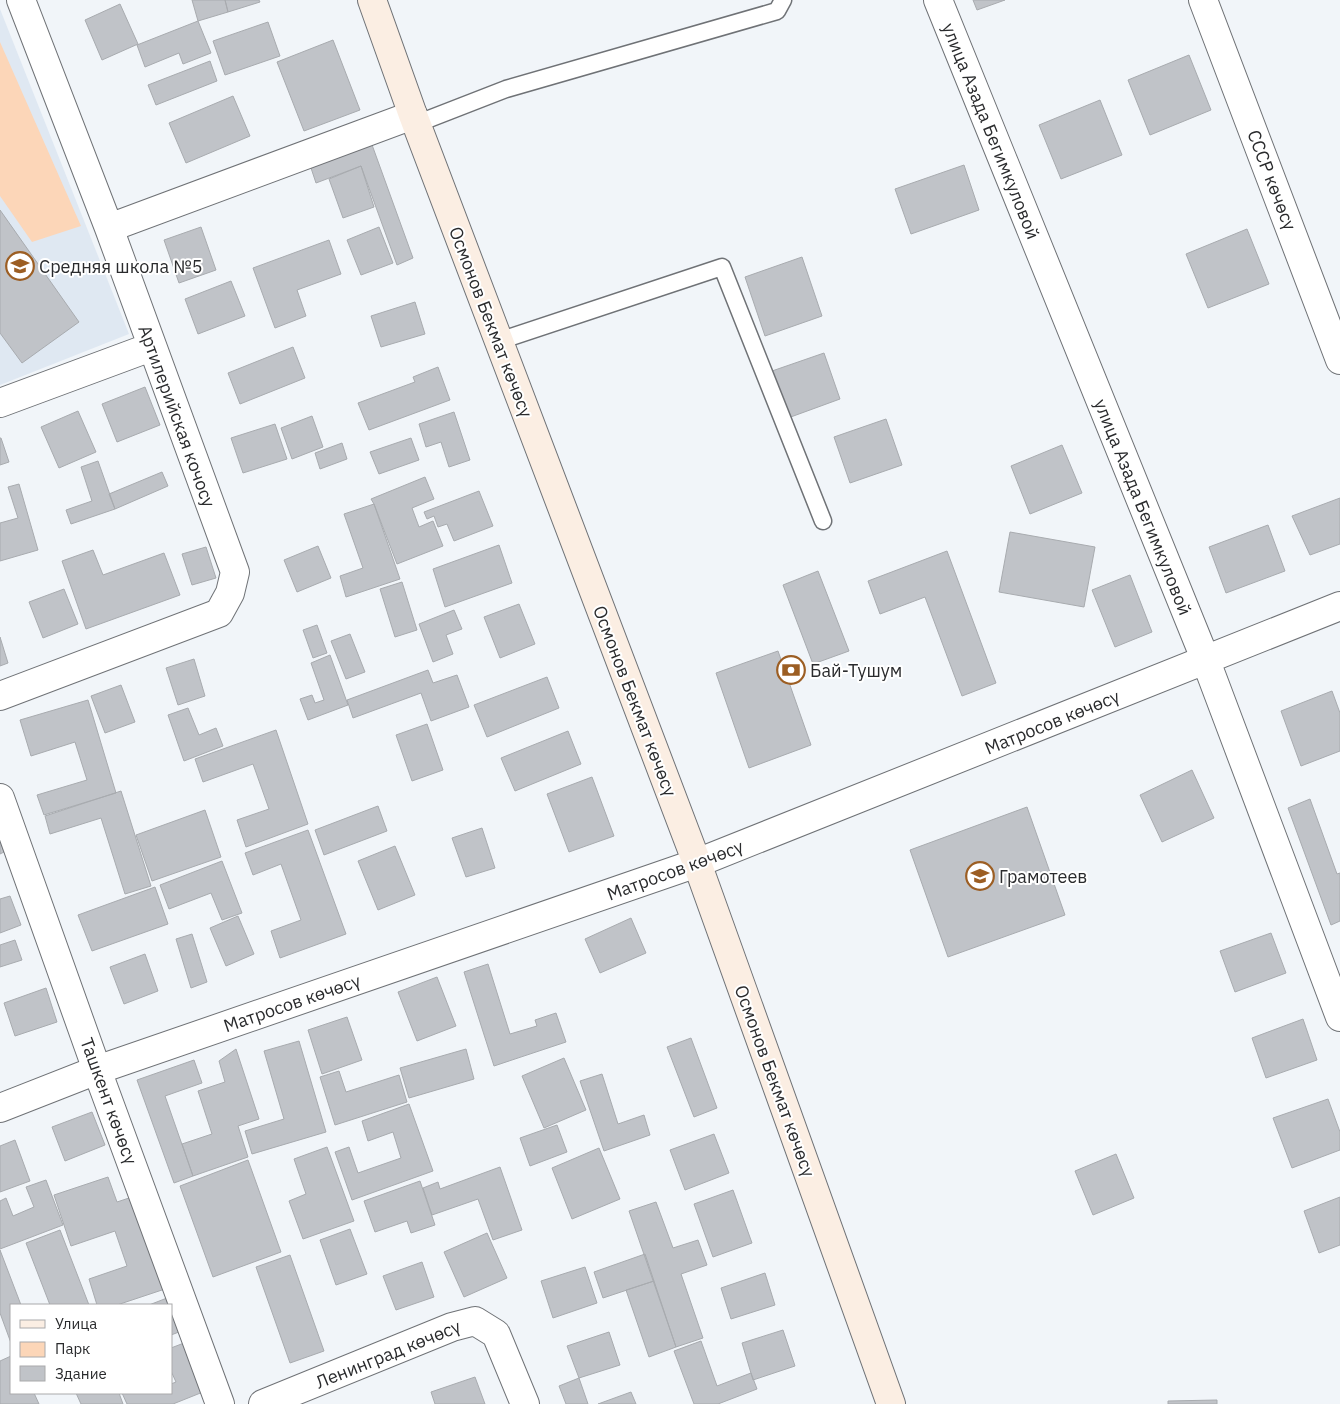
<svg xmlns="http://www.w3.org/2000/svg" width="1340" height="1404" viewBox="0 0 1340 1404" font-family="'IBM Plex Sans',sans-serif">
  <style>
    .built { fill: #dfe8f2 }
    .green { fill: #fcd6b8 }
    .building { fill: #c0c3c8; stroke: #a8abaf }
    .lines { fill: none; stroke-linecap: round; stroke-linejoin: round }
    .service-casing { stroke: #6f7276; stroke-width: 19 }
    .minor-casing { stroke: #6f7276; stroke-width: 30 }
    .secondary-casing { stroke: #6f7276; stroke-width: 30 }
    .service { stroke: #fff; stroke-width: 16 }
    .minor { stroke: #fff; stroke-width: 28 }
    .secondary { stroke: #fbeee3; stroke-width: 28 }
    .labels { text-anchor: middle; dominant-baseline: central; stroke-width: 4; stroke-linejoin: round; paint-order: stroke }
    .street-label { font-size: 18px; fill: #2a2b2d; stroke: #fff }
    .poi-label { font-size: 18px; fill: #2a2b2d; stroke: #fff; text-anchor: start }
  </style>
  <rect width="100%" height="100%" fill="#f1f5f9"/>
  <path class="built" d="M0 9 129 334 0 385Z"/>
  <path class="green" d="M0 42 81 226 32 242 0 196Z"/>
  <path class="building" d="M192 0H225L228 12 198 21Z
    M225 0H259L260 2 228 12Z
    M973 0H1005L977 10Z
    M120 4 138 44 102 60 85 20Z
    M198 21 211 53 183 64 179 53 145 67 137 45Z
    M268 22 280 56 225 75 213 41Z
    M333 40 360 110 304 131 277 62Z
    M1189 55 1211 110 1150 135 1128 80Z
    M210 61 217 81 156 105 148 85Z
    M233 96 250 136 186 163 169 123Z
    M1100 100 1122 155 1061 179 1039 125Z
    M371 142 413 258 397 265 361 166 316 183 310 165Z
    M964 165 979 210 911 234 895 189Z
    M361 166 374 207 343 218 329 179Z
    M0 210 79 322 22 363 0 333Z
    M201 227 216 270 179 283 164 240Z
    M379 227 393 263 361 275 347 240Z
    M1247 229 1269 284 1208 308 1186 254Z
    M329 240 341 274 297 290 306 316 275 328 253 268Z
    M802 257 822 316 765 336 745 277Z
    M231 281 245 316 198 334 185 299Z
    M415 302 425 334 381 347 371 316Z
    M293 347 305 378 240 404 228 373Z
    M824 353 840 399 788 418 772 371Z
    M438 367 450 400 369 430 358 403 415 382 413 377Z
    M145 387 160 425 117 442 102 404Z
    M78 411 96 452 59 468 41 427Z
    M454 412 470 460 449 467 441 442 426 447 419 424Z
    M312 416 323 447 292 459 281 428Z
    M886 419 902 465 850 483 834 437Z
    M275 424 287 459 243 473 231 438Z
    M0 438H1L9 462 0 465Z
    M411 438 419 460 379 474 370 452Z
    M342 443 347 459 320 469 315 453Z
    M1062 445 1082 493 1030 514 1011 466Z
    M98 461 115 509 71 524 66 510 92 501 81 467Z
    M162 472 168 486 115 509 109 494Z
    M425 477 434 499 412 508 419 527 433 521 443 546 397 564 374 504 371 499Z
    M19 484 38 550 0 561V523L18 518 8 487Z
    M479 491 493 526 454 541 447 524 438 527 434 516 427 519 424 512Z
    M1340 498V544L1310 555 1292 516Z
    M374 504 400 579 346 597 340 576 363 568 344 514Z
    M1268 525 1285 571 1226 593 1209 547Z
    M1010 532 1095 547 1084 607 999 592Z
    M499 545 512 583 445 607 433 569Z
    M318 546 331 578 297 592 284 560Z
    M206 547 216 578 192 585 182 554Z
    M93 550 103 575 164 553 180 595 86 629 62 561Z
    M947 551 996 683 962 696 925 597 880 614 868 581Z
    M818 571 849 651 813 664 783 585Z
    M1130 575 1152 632 1115 647 1092 590Z
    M402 582 417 630 395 637 380 589Z
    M64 589 78 624 43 638 29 602Z
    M519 604 535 644 500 658 484 617Z
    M454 610 462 629 446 635 453 654 433 662 419 624Z
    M317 625 327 653 313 658 303 630Z
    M350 634 365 672 346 679 331 641Z
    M0 637 8 663 0 666Z
    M778 651 811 745 749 768 716 673Z
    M330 655 348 705 308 720 300 699 312 695 315 703 324 700 311 663Z
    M194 659 205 696 178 705 166 668Z
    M428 670 433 683 457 675 469 707 431 721 421 693 353 718 347 700Z
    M547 677 559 708 487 737 474 705Z
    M121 685 135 722 105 733 91 696Z
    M1332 691 1340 713V751L1301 766 1281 711Z
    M88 700 116 793 44 815 37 795 87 780 75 742 31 756 20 720Z
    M188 708 199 735 216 728 223 746 184 761 168 715Z
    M427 724 443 770 412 781 396 735Z
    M276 730 308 824 246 847 237 820 269 809 253 764 203 782 195 759Z
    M568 731 581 764 515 791 501 758Z
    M1192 770 1214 818 1162 842 1140 795Z
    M592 777 614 836 569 852 547 794Z
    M121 791 151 886 125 894 101 818 50 834 45 816Z
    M1310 799 1337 874 1340 873V921L1331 925 1288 808Z
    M378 806 387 831 324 855 315 830Z
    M1027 807 1065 915 948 957 910 850Z
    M205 810 221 857 152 881 136 835Z
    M482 828 495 868 466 877 452 838Z
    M308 830 346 934 280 958 271 931 301 920 281 864 253 875 245 853Z
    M0 840 4 852 0 854Z
    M395 846 415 895 378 910 358 861Z
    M222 861 242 913 222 920 211 893 169 909 160 885Z
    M155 887 168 924 92 951 78 915Z
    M10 896 21 925 0 933V899Z
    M238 916 254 954 226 966 210 928Z
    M631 918 646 953 600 973 585 939Z
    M1271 933 1286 973 1235 992 1220 951Z
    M192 934 207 982 191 988 176 939Z
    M15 940 22 960 0 967V945Z
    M145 954 158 991 124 1004 110 967Z
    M488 964 510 1034 537 1026 535 1020 556 1013 566 1042 494 1066 464 972Z
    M437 977 456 1026 417 1041 398 992Z
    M46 988 57 1022 15 1036 4 1003Z
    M347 1017 362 1060 322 1074 308 1030Z
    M1303 1019 1317 1060 1266 1078 1252 1038Z
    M691 1038 717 1108 694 1117 667 1047Z
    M299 1041 326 1132 252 1154 245 1131 284 1119 264 1051Z
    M236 1049 259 1119 238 1126 248 1157 193 1176 182 1144 212 1134 198 1091 225 1082 219 1061Z
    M466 1049 474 1079 409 1098 400 1068Z
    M564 1058 586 1110 544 1128 522 1076Z
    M194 1060 202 1083 165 1096 193 1176 174 1183 137 1080Z
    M339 1071 346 1092 399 1075 407 1102 335 1125 320 1077Z
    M602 1074 618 1124 644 1115 650 1135 604 1151 580 1081Z
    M1328 1099 1340 1132V1150L1292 1168 1273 1118Z
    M409 1104 433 1171 352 1200 335 1152 349 1147 358 1173 401 1158 393 1132 368 1141 362 1121Z
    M92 1112 105 1145 65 1161 52 1127Z
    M557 1125 567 1152 530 1166 520 1138Z
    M714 1134 729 1173 685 1190 670 1150Z
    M15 1140 30 1181 0 1192V1146Z
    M327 1147 354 1221 303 1239 289 1201 306 1194 294 1159Z
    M599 1148 620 1199 572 1219 552 1168Z
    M1116 1154 1134 1198 1093 1215 1075 1171Z
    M248 1160 281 1252 213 1277 180 1186Z
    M500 1167 522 1230 493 1240 478 1199 432 1215 423 1188 438 1182 440 1189Z
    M108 1177 117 1202 135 1196 165 1289 117 1305H97L89 1279 127 1266 115 1231 71 1246 54 1195Z
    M46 1180 63 1225 0 1249V1201L6 1198 13 1216 34 1207 26 1187Z
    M420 1181 435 1225 411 1233 407 1221 375 1232 364 1201Z
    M733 1190 752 1243 713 1257 694 1204Z
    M1340 1197V1245L1319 1253 1304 1211Z
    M656 1202 673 1248 698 1240 707 1265 681 1274 703 1338 676 1347 629 1211Z
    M350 1229 367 1274 336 1285 320 1240Z
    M60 1230 89 1305H50L26 1243Z
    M487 1233 507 1278 464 1297 444 1252Z
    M0 1250 21 1305H11V1343L0 1313Z
    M645 1254 654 1281 603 1298 594 1272Z
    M290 1255 324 1351 290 1363 256 1267Z
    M422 1262 434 1297 396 1310 383 1276Z
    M585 1267 597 1303 553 1318 541 1281Z
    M765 1273 775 1305 731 1319 721 1288Z
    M654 1281 676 1347 649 1357 626 1290Z
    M167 1298 169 1305H149Z
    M171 1311 179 1332 171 1335Z
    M783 1330 795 1366 753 1380 742 1343Z
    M609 1332 620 1365 579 1378 567 1346Z
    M701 1341 717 1386 751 1373 757 1389 718 1404H694L674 1351Z
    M184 1343 203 1392 173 1404H127L122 1393H171V1384L176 1382 171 1371V1348Z
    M11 1356V1393H34L39 1404H0V1361Z
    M475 1377 485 1404H435L431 1392Z
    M579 1378 588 1404H566L559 1386Z
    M631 1392 636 1404H598Z
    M76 1393H119L123 1404H81Z
    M1217 1400V1404H1168V1401Z"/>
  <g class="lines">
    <defs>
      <path id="service" d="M416 124 506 89 777 11 783 0
        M499 341 722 267 823 521"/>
      <path id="minor" d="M938 0 1206 661 1340 1017
        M1203 0 1340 360
        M109 228 413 115
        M0 403 151 347
        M0 696 219 613 230 593 235 572 109 228 21 0
        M0 798 97 1070 220 1404
        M0 1108 97 1070 697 863 1340 606
        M263 1404 452 1327 475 1321 496 1334 525 1404"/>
      <path id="secondary" d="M372 0 413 115 697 863 891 1404"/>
    </defs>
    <use href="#service" class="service-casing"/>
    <use href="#minor" class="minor-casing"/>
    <use href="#secondary" class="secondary-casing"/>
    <use href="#service" class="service"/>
    <use href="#minor" class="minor"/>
    <use href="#secondary" class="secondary"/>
  </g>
  <defs>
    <symbol id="school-ring" viewBox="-11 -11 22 22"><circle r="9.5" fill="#fff" stroke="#9c5e23" stroke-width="1.5"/><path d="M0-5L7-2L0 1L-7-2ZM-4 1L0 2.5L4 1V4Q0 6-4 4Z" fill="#9c5e23"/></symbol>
    <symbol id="bank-ring" viewBox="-11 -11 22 22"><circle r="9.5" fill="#fff" stroke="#9c5e23" stroke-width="1.5"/><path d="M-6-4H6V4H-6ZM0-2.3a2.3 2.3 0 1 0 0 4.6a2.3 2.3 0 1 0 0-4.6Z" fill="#9c5e23"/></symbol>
  </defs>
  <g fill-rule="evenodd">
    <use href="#school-ring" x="4" y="250" width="32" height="32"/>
    <use href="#bank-ring" x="775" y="654" width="32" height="32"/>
    <use href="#school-ring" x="964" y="860" width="32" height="32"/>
  </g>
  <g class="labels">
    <g class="street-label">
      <text transform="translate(991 131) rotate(68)">улица Азада Бегимкуловой</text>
      <text transform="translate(1272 180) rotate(69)">СССР көчөсү</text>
      <text transform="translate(491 322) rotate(69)">Осмонов Бекмат көчөсү</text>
      <text transform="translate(177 416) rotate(70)">Артилерийская кочосу</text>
      <text transform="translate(1143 507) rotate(68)">улица Азада Бегимкуловой</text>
      <text transform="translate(635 701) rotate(69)">Осмонов Бекмат көчөсү</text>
      <text transform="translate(1052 722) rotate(-22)">Матросов көчөсү</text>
      <text transform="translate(675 870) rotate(-20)">Матросов көчөсү</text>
      <text transform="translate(292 1003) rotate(-19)">Матросов көчөсү</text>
      <text transform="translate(775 1081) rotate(70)">Осмонов Бекмат көчөсү</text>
      <text transform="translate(109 1101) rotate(70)">Ташкент көчөсү</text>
      <text transform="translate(388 1354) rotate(-22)">Ленинград көчөсү</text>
    </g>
    <g class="poi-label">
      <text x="39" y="266">Средняя школа №5</text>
      <text x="810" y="670">Бай-Тушум</text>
      <text x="999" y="876">Грамотеев</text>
    </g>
  </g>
  <rect x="10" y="1304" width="162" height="90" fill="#ffffff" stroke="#aaaaab"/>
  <rect x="20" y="1320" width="25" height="8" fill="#fbeee3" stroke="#aaaaab"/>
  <text x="55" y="1329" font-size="15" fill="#2a2b2d">Улица</text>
  <rect x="20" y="1342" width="25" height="15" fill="#fcd6b8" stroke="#aaaaab"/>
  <text x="55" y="1354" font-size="15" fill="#2a2b2d">Парк</text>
  <rect x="20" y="1366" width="25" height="15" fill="#c0c3c8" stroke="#aaaaab"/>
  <text x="55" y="1379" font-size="15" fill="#2a2b2d">Здание</text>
</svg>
